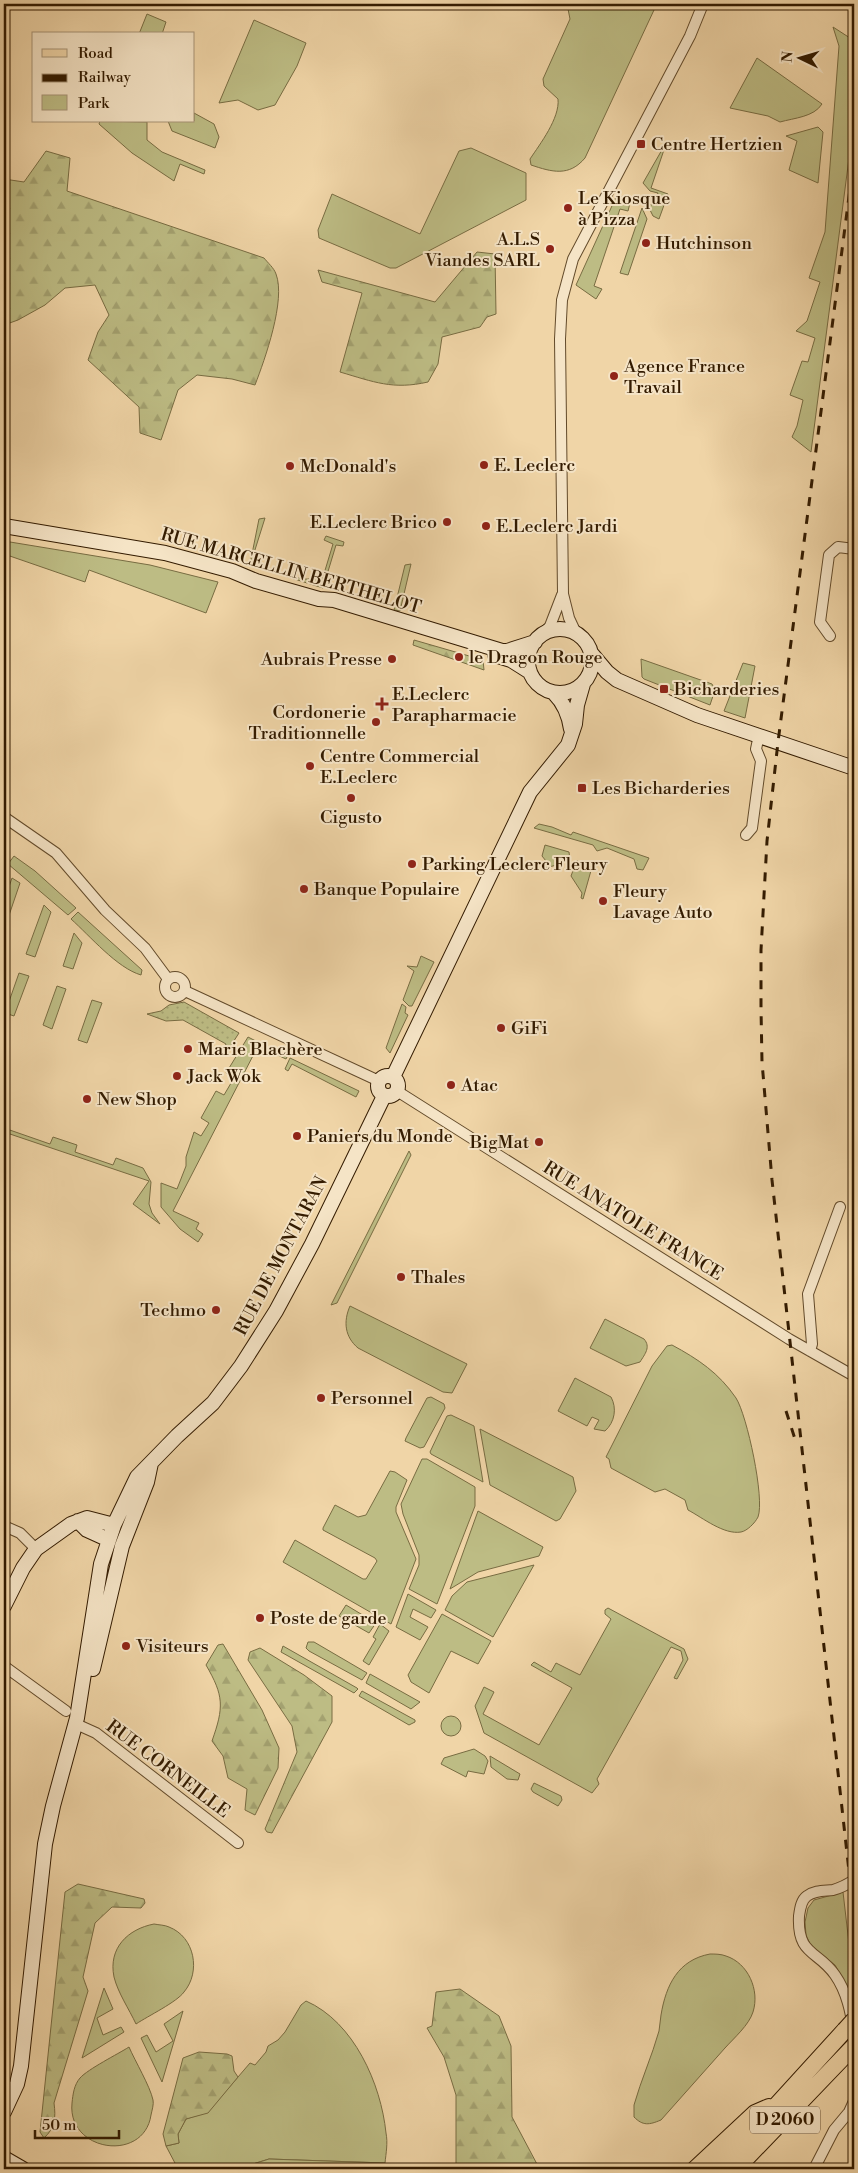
<svg xmlns="http://www.w3.org/2000/svg" width="858" height="2173" viewBox="0 0 858 2173" font-family="'Libre Bodoni',serif">
  <style>
    .green { fill: #bdbc84; stroke: #786c42 }
    .forest { fill: url(#forest-firs); stroke: #786c42 }
    .garden { fill: url(#garden-dots); stroke: #786c42 }
    .lines { fill: none; stroke-linecap: round; stroke-linejoin: round }
    .street-casing { stroke: #624a2a; stroke-width: 12 }
    .secondary-casing { stroke: #331b00; stroke-width: 16 }
    .primary-casing { stroke: #331b00; stroke-width: 18 }
    .street { stroke: #f5e4c6; stroke-width: 10 }
    .secondary { stroke: #f5e4c6; stroke-width: 14 }
    .primary { stroke: #f0d5a7; stroke-width: 16 }
    .rail { stroke: #331b00; stroke-width: 3; stroke-dasharray: 9 9; stroke-linecap: butt }
    .primary-bridge-casing { stroke: #331b00; stroke-width: 18; stroke-linecap: butt }
    .primary-bridge { stroke: #f0d5a7; stroke-width: 16 }
    .poi-dot { fill: #8f2418; stroke: #f5e4c6; stroke-width: 2 }
    .labels { text-anchor: middle; dominant-baseline: central; stroke-width: 4; stroke-linejoin: round; paint-order: stroke }
    .shield { fill: #f5e4c6; stroke: #6d573b; stroke-width: 1 }
    .shield-label { font-size: 16px; font-weight: bold; fill: #331b00 }
    .poi-label { font-size: 18px; fill: #331b00; stroke: #f5e4c6; text-anchor: start }
    .street-label { font-size: 18px; fill: #331b00; stroke: #f5e4c6 }
  </style>
  <defs>
    <pattern id="forest-firs" width="22" height="20" patternUnits="userSpaceOnUse" patternTransform="scale(1.25)"><rect width="22" height="20" fill="#bdbc84"/><path d="M5 1l3.5 6h-7zM16 11l3.5 6h-7z" fill="#a3a170"/></pattern>
    <pattern id="garden-dots" width="8" height="8" patternUnits="userSpaceOnUse" patternTransform="scale(1.25)"><rect width="8" height="8" fill="#bdbc84"/><path d="M2 2h.1M6 6h.1" fill="none" stroke="#a3a170" stroke-width="1.8" stroke-linecap="round"/></pattern>
  </defs>
  <rect width="100%" height="100%" fill="#f0d5a7"/>
  <filter id="stains"><feTurbulence type="fractalNoise" baseFrequency=".004" numOctaves="4"/><feColorMatrix values="0 0 0 0 .2 0 0 0 0 .09 0 0 0 0 .02 0 0 0 .5 -.17"/></filter>
  <radialGradient id="worn" r=".72"><stop offset=".6" stop-color="#630" stop-opacity="0"/><stop offset="1" stop-color="#630" stop-opacity=".3"/></radialGradient>
  <path class="green" d="M567 4H656L654 10 585 158C569 177 552 172 531 165L530 159C540 144 560 118 558 99L544 86 543 79 570 19Z
    M852 4H854V89L849 158 811 452 792 437 797 426 803 400 790 395 802 361 808 362 815 338 796 331 807 321 820 282 809 278 825 232 839 46 833 27 850 38Z
    M147 14 166 22 162 34H139Z
    M254 20 306 43 297 66 275 105 258 110 238 100 219 103Z
    M757 58 822 104C814 117 794 118 780 122L768 116 730 108Z
    M194 113 214 124 219 137 215 148 172 131 168 121H194Z
    M100 121 147 122V140L162 152 205 170 204 174 180 164 174 181 132 153 99 124Z
    M818 127 823 132 818 183 789 170 797 141 786 136Z
    M667 141 651 188 668 194 659 219 653 216 647 204 652 205 658 193 650 191 643 183Z
    M471 148 526 173V200L396 268H390L319 238 318 230 332 194 420 234 459 151Z
    M626 196 630 203 628 211 620 209 594 286 602 289 596 299 576 285 616 197Z
    M642 208 647 219 628 275 620 273Z
    M265 518 254 553V560C261 570 292 577 305 579 314 580 311 574 323 577L333 544 324 540 326 536 344 542 343 546 336 545 323 588 253 566 251 559 259 519Z
    M4 541 150 565 218 582 206 613 89 570 85 582 4 554Z
    M411 564 400 611 394 610 405 565Z
    M641 659 712 684 715 690 710 705 644 679 642 677Z
    M743 663 755 666 745 718 724 711Z
    M539 824 552 827 571 835 573 832 649 858 643 870 637 869 634 859 607 848 597 851 593 845 534 828Z
    M545 845 569 852 570 860 565 858 563 863 546 868V861L542 856Z
    M14 856 35 871 76 908 68 915 8 864Z
    M577 860 583 866 592 867 583 899 581 898 582 893 571 876Z
    M12 878 20 883 4 930V901Z
    M44 905 51 912 35 957 26 954Z
    M78 912 142 970 141 975C117 968 90 936 71 919Z
    M74 933 82 943 73 969 63 966Z
    M421 956 434 962 412 1006H409L403 1000 414 971 407 966 417 967Z
    M19 973 29 976 14 1016 5 1013Z
    M57 986 66 989 52 1029 43 1025Z
    M92 1000 102 1003 87 1043 78 1040Z
    M402 1004 406 1007 405 1013 408 1015 390 1053 386 1048Z
    M248 1037 287 1057 286 1059 258 1046 173 1211 199 1223 196 1229 203 1234 198 1242 180 1229 161 1207V1183L177 1189 186 1166V1157L194 1132 201 1136 209 1123 201 1118 216 1091 224 1095 234 1078 226 1073Z
    M290 1058 359 1091 356 1097 292 1064 288 1071 285 1069Z
    M4 1128 50 1144 53 1137 77 1145 75 1152 113 1165 116 1158 143 1168 151 1182 149 1204 152 1213 160 1224 133 1204 149 1181 4 1132Z
    M409 1151 411 1155 337 1303 331 1305Z
    M350 1306 467 1364 452 1393 443 1392 358 1348C345 1337 343 1322 350 1306Z
    M605 1319 644 1339C651 1347 645 1354 640 1362L626 1366 590 1348Z
    M672 1345C698 1359 719 1373 736 1398 747 1415 765 1499 758 1517 755 1523 747 1531 741 1532 724 1535 703 1518 688 1510L685 1500 665 1489 655 1492 611 1468 609 1459 606 1457 652 1366 667 1346Z
    M575 1378 611 1397C617 1408 615 1422 605 1431L594 1429 599 1420 592 1417 587 1426 558 1411Z
    M431 1397 444 1404 445 1408 424 1447 420 1448 405 1441 406 1438 427 1398Z
    M451 1415 474 1426 483 1482 431 1454 430 1452 447 1416Z
    M480 1429 573 1477 576 1491 560 1519 556 1521 490 1485Z
    M422 1459H427L475 1487V1506L437 1604 409 1589 419 1565V1555L403 1514 401 1504Z
    M390 1471 395 1472 407 1480 396 1507V1512L416 1559 391 1624 283 1562 295 1540 363 1579H366L377 1561 375 1558 323 1530V1528L335 1505 358 1517 366 1515Z
    M478 1511 543 1547 539 1556 478 1572 450 1589Z
    M534 1565 493 1637 445 1610 452 1596 467 1582Z
    M408 1594 436 1610 431 1618 413 1609 410 1617 428 1627 420 1640 396 1627Z
    M346 1605 376 1623 369 1633 339 1616Z
    M608 1608 684 1649 688 1659 677 1679 674 1678 683 1660 681 1651 671 1647 597 1779 599 1784 592 1793 484 1733 475 1706 484 1687 494 1692 483 1714 539 1745 572 1688 531 1665 534 1662 551 1672 556 1663 580 1675 611 1619 605 1614V1610Z
    M442 1614 491 1641 478 1664 451 1651 429 1693 411 1682 408 1675Z
    M380 1624 389 1631 369 1665 363 1661 376 1639 373 1637Z
    M308 1642H314L367 1673 362 1680 309 1651 306 1648Z
    M283 1646 357 1688 358 1689 354 1693 281 1652Z
    M370 1674 420 1702 411 1709 366 1683Z
    M362 1691 415 1720V1722L409 1725 359 1696Z
    M441 1726a10 10 0 1 1 20 0a10 10 0 1 1-20 0Z
    M474 1749 485 1756 488 1761 484 1774 468 1771 466 1777 441 1764 444 1758Z
    M490 1756 520 1774 518 1780 507 1779 491 1767Z
    M534 1783 561 1796 562 1800 558 1806 533 1792 531 1789Z
    M843 1892 854 1987 852 1995 835 1965 811 1946 806 1935 805 1922 808 1908 814 1900Z
    M154 1924C159 1925 165 1925 169 1927 195 1937 201 1972 184 1992 177 2002 148 2016 136 2024 129 2009 118 1993 114 1977 108 1948 128 1929 154 1924Z
    M710 1954C715 1954 721 1954 726 1956 748 1963 760 1990 753 2012 749 2025 734 2038 725 2048 704 2072 682 2096 661 2120 649 2125 643 2126 634 2117V2105C641 2080 652 2056 659 2031 660 2026 660 2020 661 2015 666 1985 678 1960 710 1954Z
    M104 1988 113 2009 97 2018 103 2035 121 2027 124 2032 82 2058Z
    M306 2001C354 2022 381 2084 386 2133 388 2143 386 2153 385 2163L269 2159 237 2169H181L176 2165 166 2146 179 2143 178 2134 186 2119 208 2112 250 2063 255 2065 266 2052 268 2046 278 2040 285 2032 301 2005Z
    M183 2011 162 2082 141 2038 147 2035 156 2052 173 2041 164 2024Z
    M129 2047C135 2061 150 2086 153 2100 154 2104 152 2110 151 2115 144 2163 67 2152 72 2103 73 2094 74 2085 80 2078 88 2069 118 2054 129 2047Z"/>
  <path class="forest" d="M46 151 70 158 67 191 264 258C268 263 274 268 276 274 286 300 265 359 255 385L232 379 197 375 178 390 161 440 140 433 139 407 88 360 98 332 109 315 95 285 65 288 45 305 18 320 4 325V179L24 182Z
    M477 252 495 254 496 314 487 317 480 327 442 337 438 364 428 382C393 390 374 382 340 372L362 293 322 282 318 270 435 302Z
    M414 640 483 660 484 670 413 645Z
    M223 1644 262 1710 279 1748 278 1768 255 1815 245 1810 247 1789 228 1778 223 1756 212 1741C224 1707 224 1696 206 1665L218 1645Z
    M260 1648 304 1675 332 1696V1722L272 1833 267 1832 265 1829 297 1752 292 1726 248 1660 250 1652Z
    M78 1884 144 1899 145 1903 141 1908 112 1907 95 1923 83 1977 88 1991 54 2103C56 2118 55 2128 44 2138L40 2132 65 1892Z
    M460 1989 499 2016 511 2046 512 2117 538 2166 537 2169H456V2095L444 2057 427 2028 432 2026 436 1992Z
    M199 2052 227 2054 232 2056 234 2071 238 2077 208 2113 186 2119 178 2134 179 2143 166 2146 163 2134 183 2058Z
    M269 2159 385 2163 384 2169H237Z"/>
  <path class="garden" d="M184 1002 239 1033 228 1050 224 1049 226 1044 183 1020 166 1021 147 1014 161 1011 169 1005Z"/>
  <g class="lines">
    <defs>
      <path id="street" d="M576 633 569 618 563 594 560 339 562 300 573 259 690 36 703 4
        M542 635 550 626 562 595
        M830 636 820 622 829 555 838 547 854 549
        M4 817 56 853 105 910 145 948 168 979
        M746 835 752 828 761 761 756 749 759 735
        M165 987a10 10 0 1 1 20 0a10 10 0 1 1-20 0Z
        M185 991 379 1081
        M397 1091 789 1339 854 1376
        M810 1351 812 1344 808 1294 840 1207
        M4 1526 20 1533 36 1549
        M4 1666 66 1711
        M76 1724 96 1733 238 1843
        M854 1880C848 1884 840 1888 833 1890 824 1891 815 1890 807 1896 801 1900 800 1909 799 1916 797 1956 818 1950 835 1975 847 1992 851 2013 854 2033
        M814 2169 834 2130 849 2112 854 2101"/>
      <path id="secondary" d="M4 526 165 553 232 571 256 581 319 599 334 600 502 651H507L535 642
        M528 661a32 32 0 1 1 64 0a32 32 0 1 1-64 0Z
        M591 653 607 672 617 680 697 715 854 768
        M495 655 511 660 530 672
        M554 693C564 703 569 715 571 729
        M378 1086a10 10 0 1 1 20 0a10 10 0 1 1-20 0Z
        M393 1077 530 792 568 745 575 724 577 705 583 684
        M78 1521 87 1530 109 1540
        M4 1606 23 1568 36 1549 71 1524 87 1518 114 1525
        M93 1669 122 1546 147 1482 151 1463
        M4 2112 17 2084 21 2066 45 1844 53 1806 77 1718 101 1564 114 1525 137 1477 177 1436 213 1403 241 1366 276 1311 312 1244 384 1096
        M4 2158 23 2169"/>
      <path id="primary" d="M695 2169 755 2113 769 2107
        M716 2169 752 2132 845 2030
        M736 2169 854 2046"/>
    </defs>
    <use href="#street" class="street-casing"/>
    <use href="#secondary" class="secondary-casing"/>
    <use href="#primary" class="primary-casing"/>
    <use href="#street" class="street"/>
    <use href="#secondary" class="secondary"/>
    <use href="#primary" class="primary"/>
    <path class="rail" d="M854 158 778 742 767 841 761 950V1008L762 1062 772 1180 854 1916
      M786 1411 795 1439"/>
    <defs>
      <path id="primary-bridge" d="M845 2030 854 2020"/>
    </defs>
    <use href="#primary-bridge" class="primary-bridge-casing"/>
    <use href="#primary-bridge" class="primary-bridge"/>
  </g>
  <g class="poi-dot">
    <rect x="636" y="139" width="10" height="10" rx="2.5"/>
    <circle cx="568" cy="208" r="5"/>
    <circle cx="646" cy="243" r="5"/>
    <circle cx="550" cy="249" r="5"/>
    <circle cx="614" cy="376" r="5"/>
    <circle cx="484" cy="465" r="5"/>
    <circle cx="290" cy="466" r="5"/>
    <circle cx="447" cy="522" r="5"/>
    <circle cx="486" cy="526" r="5"/>
    <circle cx="459" cy="657" r="5"/>
    <circle cx="392" cy="659" r="5"/>
    <rect x="659" y="684" width="10" height="10" rx="2.5"/>
    <path d="M379.5 696.5h5v5h5v5h-5v5h-5v-5h-5v-5h5z"/>
    <circle cx="376" cy="722" r="5"/>
    <circle cx="310" cy="766" r="5"/>
    <rect x="577" y="783" width="10" height="10" rx="2.5"/>
    <circle cx="351" cy="798" r="5"/>
    <circle cx="412" cy="864" r="5"/>
    <circle cx="304" cy="889" r="5"/>
    <circle cx="603" cy="901" r="5"/>
    <circle cx="501" cy="1028" r="5"/>
    <circle cx="188" cy="1049" r="5"/>
    <circle cx="177" cy="1076" r="5"/>
    <circle cx="451" cy="1085" r="5"/>
    <circle cx="87" cy="1099" r="5"/>
    <circle cx="297" cy="1136" r="5"/>
    <circle cx="539" cy="1142" r="5"/>
    <circle cx="401" cy="1277" r="5"/>
    <circle cx="216" cy="1310" r="5"/>
    <circle cx="321" cy="1398" r="5"/>
    <circle cx="260" cy="1618" r="5"/>
    <circle cx="126" cy="1646" r="5"/>
  </g>
  <g class="labels">
    <rect class="shield" x="750" y="2106.5" width="70" height="27" rx="4"/>
    <g class="shield-label">
      <text x="785" y="2120">D 2060</text>
    </g>
    <g class="poi-label">
      <text x="651" y="144">Centre Hertzien</text>
      <text x="578" y="198">Le Kiosque<tspan x="578" dy="21">à Pizza</tspan></text>
      <text x="540" y="239" text-anchor="end">A.L.S<tspan x="540" dy="21">Viandes SARL</tspan></text>
      <text x="656" y="243">Hutchinson</text>
      <text x="624" y="366">Agence France<tspan x="624" dy="21">Travail</tspan></text>
      <text x="494" y="465">E. Leclerc</text>
      <text x="300" y="466">McDonald's</text>
      <text x="437" y="522" text-anchor="end">E.Leclerc Brico</text>
      <text x="496" y="526">E.Leclerc Jardi</text>
      <text x="469" y="657">le Dragon Rouge</text>
      <text x="382" y="659" text-anchor="end">Aubrais Presse</text>
      <text x="674" y="689">Bicharderies</text>
      <text x="392" y="694">E.Leclerc<tspan x="392" dy="21">Parapharmacie</tspan></text>
      <text x="366" y="712" text-anchor="end">Cordonerie<tspan x="366" dy="21">Traditionnelle</tspan></text>
      <text x="320" y="756">Centre Commercial<tspan x="320" dy="21">E.Leclerc</tspan></text>
      <text x="592" y="788">Les Bicharderies</text>
      <text x="351" y="817" text-anchor="middle">Cigusto</text>
      <text x="422" y="864">Parking Leclerc Fleury</text>
      <text x="314" y="889">Banque Populaire</text>
      <text x="613" y="891">Fleury<tspan x="613" dy="21">Lavage Auto</tspan></text>
      <text x="511" y="1028">GiFi</text>
      <text x="198" y="1049">Marie Blachère</text>
      <text x="187" y="1076">Jack Wok</text>
      <text x="461" y="1085">Atac</text>
      <text x="97" y="1099">New Shop</text>
      <text x="307" y="1136">Paniers du Monde</text>
      <text x="529" y="1142" text-anchor="end">BigMat</text>
      <text x="411" y="1277">Thales</text>
      <text x="206" y="1310" text-anchor="end">Techmo</text>
      <text x="331" y="1398">Personnel</text>
      <text x="270" y="1618">Poste de garde</text>
      <text x="136" y="1646">Visiteurs</text>
    </g>
    <g class="street-label">
      <text transform="translate(291 571) rotate(16)">RUE MARCELLIN BERTHELOT</text>
      <text transform="translate(633 1221) rotate(32)">RUE ANATOLE FRANCE</text>
      <text transform="translate(281 1256) rotate(-62)">RUE DE MONTARAN</text>
      <text transform="translate(168 1769) rotate(37)">RUE CORNEILLE</text>
    </g>
  </g>
  <rect width="858" height="2173" fill="none" stroke="#f0d5a7" stroke-width="20"/>
  <rect x="5" y="5" width="848" height="2163" fill="none" stroke="#331b00" stroke-width="2.5"/>
  <rect x="10" y="10" width="838" height="2153" fill="none" stroke="#331b00"/>
  <rect x="32" y="32" width="162" height="90" fill="#f5e4c6" stroke="#a79477"/>
  <rect x="42" y="49" width="25" height="8" fill="#f0d5a7" stroke="#a79477"/>
  <text x="78" y="58" font-size="15" fill="#331b00">Road</text>
  <rect x="42" y="74" width="25" height="8" fill="#331b00" stroke="#a79477"/>
  <text x="78" y="82" font-size="15" fill="#331b00">Railway</text>
  <rect x="42" y="95" width="25" height="15" fill="#bdbc84" stroke="#a79477"/>
  <text x="78" y="108" font-size="15" fill="#331b00">Park</text>
  <g transform="translate(800 58) rotate(275)" stroke="#f5e4c6" stroke-width="4" paint-order="stroke">
  <path d="M0-4L9 19L0 12L-9 19Z" fill="#331b00"/>
  <text y="-8" font-size="14" font-weight="bold" text-anchor="middle" fill="#331b00">N</text>
  </g>
  <path d="M35 2130v8h84v-8" fill="none" stroke="#331b00" stroke-width="2.5"/>
  <text x="42" y="2130" font-size="15" fill="#331b00" stroke="#f5e4c6" stroke-width="4" paint-order="stroke">50 m</text>
  <rect width="100%" height="100%" filter="url(#stains)"/>
  <rect width="100%" height="100%" fill="url(#worn)"/>
</svg>
